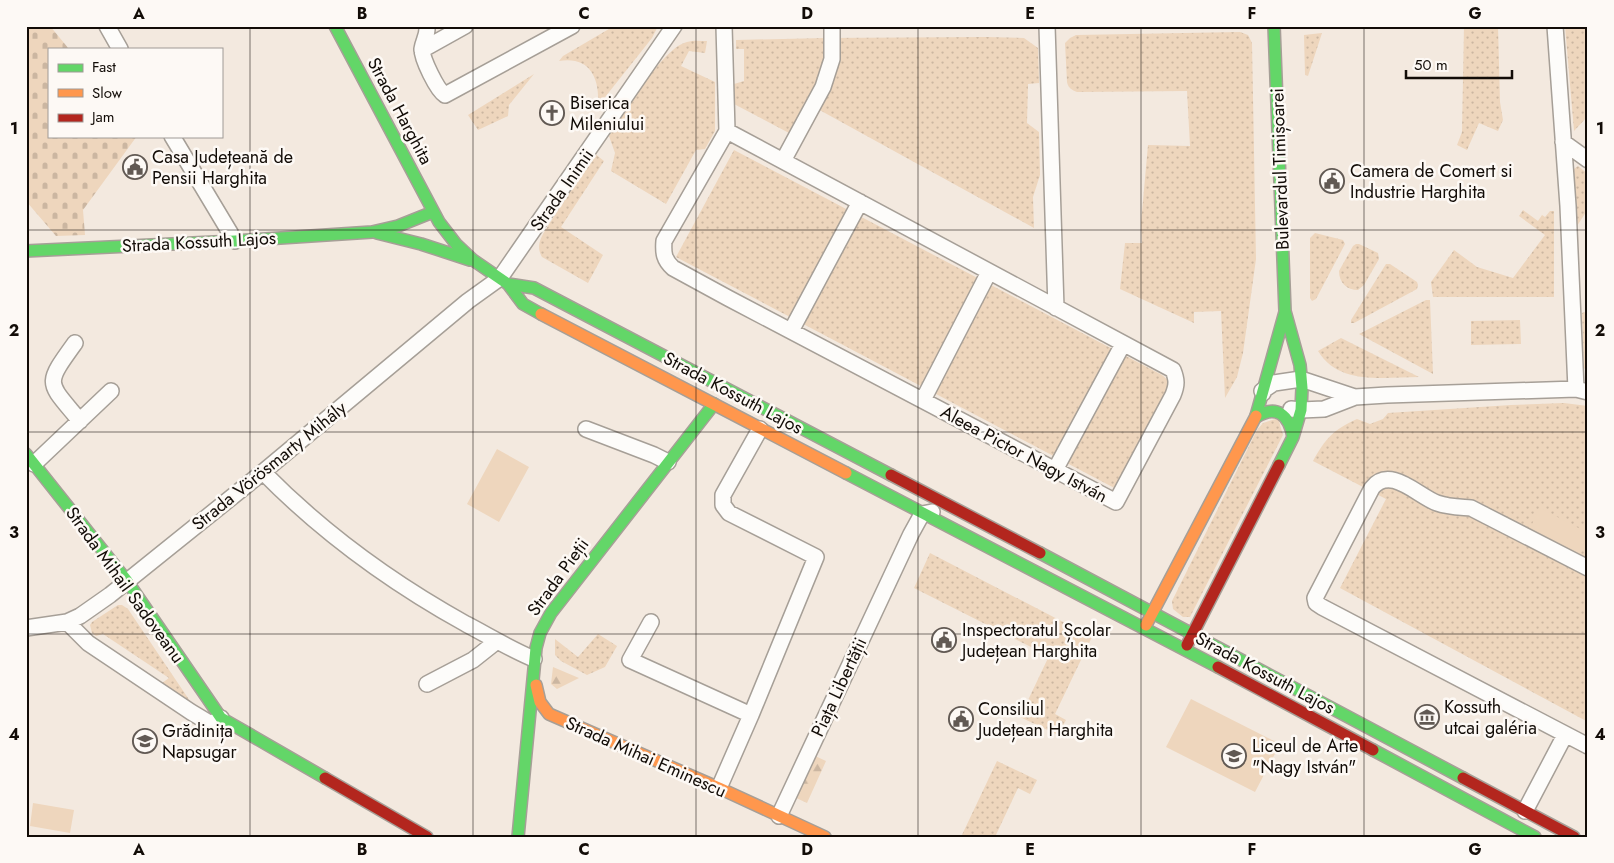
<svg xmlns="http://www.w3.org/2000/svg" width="1614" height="863" viewBox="0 0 1614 863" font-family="Jost,sans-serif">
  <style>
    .grass { fill: url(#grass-dots) }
    .forest { fill: url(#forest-firs) }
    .cemetery { fill: url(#cemetery-stones) }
    .garden { fill: #eed6bd }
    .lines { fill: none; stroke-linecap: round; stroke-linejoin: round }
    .street-casing { stroke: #a69f97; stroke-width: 18 }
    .fast-casing { stroke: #a69f97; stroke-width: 14 }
    .slow-casing { stroke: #a69f97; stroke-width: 14 }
    .jam-casing { stroke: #a69f97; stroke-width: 14 }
    .street { stroke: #fdfcfa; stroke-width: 15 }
    .fast { stroke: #63d668; stroke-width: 11 }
    .slow { stroke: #ff974d; stroke-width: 11 }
    .jam { stroke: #b3261e; stroke-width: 11 }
    .grid { fill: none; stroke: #120c07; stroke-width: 1; stroke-opacity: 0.55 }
    .labels { text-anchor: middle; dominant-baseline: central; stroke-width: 5; stroke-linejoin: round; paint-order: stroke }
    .poi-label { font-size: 18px; fill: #120c07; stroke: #fdf9f5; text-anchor: start }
    .street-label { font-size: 18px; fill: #120c07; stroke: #fdf9f5 }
    .neatline { fill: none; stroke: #120c07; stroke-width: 2 }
    .grid-label { font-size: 16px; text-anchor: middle; font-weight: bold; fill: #120c07 }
  </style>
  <defs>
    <pattern id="grass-dots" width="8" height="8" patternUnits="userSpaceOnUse" patternTransform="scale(1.25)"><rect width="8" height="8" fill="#eed6bd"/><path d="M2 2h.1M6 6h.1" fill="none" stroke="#cbb6a1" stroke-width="1.8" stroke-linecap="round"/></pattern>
    <pattern id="forest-firs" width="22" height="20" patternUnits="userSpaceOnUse" patternTransform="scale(1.25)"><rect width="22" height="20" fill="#eed6bd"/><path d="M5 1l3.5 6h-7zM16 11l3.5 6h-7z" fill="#cbb6a1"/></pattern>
    <pattern id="cemetery-stones" width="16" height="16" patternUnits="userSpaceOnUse" patternTransform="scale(1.25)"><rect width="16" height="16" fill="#eed6bd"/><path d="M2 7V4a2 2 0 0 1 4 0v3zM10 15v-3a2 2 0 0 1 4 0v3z" fill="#cbb6a1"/></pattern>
  </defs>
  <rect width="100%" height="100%" fill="#f3e9df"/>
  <path class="grass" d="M614 26H658L652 38 598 106C600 78 590 56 559 61L563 56Z
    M1464 26H1498L1500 102 1503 120 1498 131 1479 123 1467 150 1457 145 1462 132Z
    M1565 26H1588V116L1574 131Z
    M1240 32 1248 35 1252 43 1256 259 1243 353 1237 377 1225 398 1221 311 1194 312V323L1120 289 1125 243H1142L1141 223 1148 145 1190 146 1187 91 1077 92C1072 90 1068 88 1067 82L1065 43 1070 38 1076 35Z
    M1322 33 1308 76 1305 75 1304 35Z
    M986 37 1024 38 1038 48 1039 83 1028 84 1027 123 1039 132 1040 175 1033 197 1034 228 805 102 789 133 734 104V84L744 81V49H736V40L824 38Z
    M707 41 705 53 689 51 681 66 715 82V131L705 149 696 150 666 204 611 171 615 153 609 136C623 115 663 47 687 42 693 40 701 41 707 41Z
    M534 74 509 105 508 116 478 130 468 115Z
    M734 150 1162 375 1169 381 1171 391 1122 492 676 257Z
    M594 153 604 161 561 227 603 255 588 283 542 257C536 247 540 239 546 229Z
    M1578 166 1588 174V209L1577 226 1574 169Z
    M1523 210 1538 221 1542 215 1545 217 1550 211H1554V297H1433L1431 282 1454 250 1477 267 1513 278 1545 235 1519 216Z
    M1315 233 1343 240 1345 244 1316 299 1312 301 1310 298V238Z
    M1356 244H1359L1378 253 1379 259 1364 285 1358 290C1347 290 1339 283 1339 271L1353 246Z
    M1386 264H1390L1417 282 1418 285 1417 289 1354 323H1351V320Z
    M1426 300H1430L1433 374 1359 334Z
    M1585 312H1588V373L1584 368 1582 313Z
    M1520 320 1521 344 1471 345V321Z
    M1341 338 1419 377C1385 377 1339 386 1318 351Z
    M1564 403 1588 406V722L1340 588 1386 499 1313 461C1326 438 1333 430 1357 419L1370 424 1383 419 1388 413 1511 405Z
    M1278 418 1283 435 1190 617H1183L1173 609 1172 601 1257 430 1263 423Z
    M930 553 1092 637 1055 714 1066 720 1058 735 1020 717 1049 656 914 588Z
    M118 605H122L128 609 190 701 162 683 169 678 103 634 96 636 92 633 90 625 92 622Z
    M598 634 617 646 605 667 587 675 561 661 555 655V639L578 657Z
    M997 761 1037 780 1030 794 1018 788 995 837H961Z"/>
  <path class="forest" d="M553 667 579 678 557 689 551 684Z
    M813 755 826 761 807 803 794 797Z"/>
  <path class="cemetery" d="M26 26H50L69 49H49V136H137L83 210 85 235 56 236 26 201Z"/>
  <path class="garden" d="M497 449 529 467 499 522 467 504Z
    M1540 508 1588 533V539L1578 558 1528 532Z
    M1191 699 1280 744 1255 792 1166 747Z
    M33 803 74 810 70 833 30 826Z"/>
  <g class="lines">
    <defs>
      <path id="street" d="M107 26 120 49
        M427 26C428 35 423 41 422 49 422 59 437 90 445 95L572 26
        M724 26 727 131 664 241C663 253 664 260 673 268L728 298 1116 502 1173 395C1177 385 1177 380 1173 370L727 131
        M1047 26 1056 308
        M1555 26 1568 206 1576 389
        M422 50 465 26
        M172 136 235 241
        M1563 142 1588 160
        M783 161 823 87 832 59V26
        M791 331 860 202
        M75 343C44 386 47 381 80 421
        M1263 393 1262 391 1274 383 1301 379 1355 397
        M923 400 989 272
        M1291 409 1301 410 1324 409 1355 397 1387 395 1576 389 1588 392
        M586 429 654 455 668 462
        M34 464 111 391
        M1055 470 1123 344
        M263 472C323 533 392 583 466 624 489 636 510 649 534 659
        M1588 568 1471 508C1459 507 1448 507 1437 503 1418 496 1390 465 1372 488L1315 598 1316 603 1322 607 1588 746
        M67 622 88 643 191 712 211 724 221 718
        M651 622 630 660 751 715
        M26 628 67 622 80 616 110 595 263 472 468 301 500 278 674 26
        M427 684 473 660 497 641
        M719 788 751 715 816 557 729 513 723 505V495L760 429
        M1525 811 1565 735
        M779 816 911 534 922 514 932 512"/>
      <path id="fast" d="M335 26 439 222 456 244 473 260 508 284 523 304 541 314
        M1274 26 1285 311 1300 365 1302 388 1301 410 1293 437 1279 465
        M377 233 421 244 470 260
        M26 251 235 241 372 232 398 226 433 212
        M508 284 534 288 891 475
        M1256 416 1285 312
        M1256 417C1277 404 1289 415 1293 437
        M26 454 127 581 221 718 325 778
        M846 473 1218 667
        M1040 553 1463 778
        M1373 750 1535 837
        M518 837 536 648 540 633 551 613 714 404"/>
      <path id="slow" d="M541 314 846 473
        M1146 625 1256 416
        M536 685 540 702 549 714 719 788 825 837"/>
      <path id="jam" d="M891 475 1040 553
        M1187 645 1279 465
        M1218 667 1373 750
        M325 778 427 837
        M1463 778 1574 837"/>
    </defs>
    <use href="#street" class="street-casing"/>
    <use href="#fast" class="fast-casing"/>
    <use href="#slow" class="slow-casing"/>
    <use href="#jam" class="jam-casing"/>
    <use href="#street" class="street"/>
    <use href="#fast" class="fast"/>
    <use href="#slow" class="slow"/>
    <use href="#jam" class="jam"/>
  </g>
  <path class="grid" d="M250 26V837M473 26V837M696 26V837M918 26V837M1141 26V837M1364 26V837M26 230H1588M26 432H1588M26 634H1588"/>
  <defs>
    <symbol id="church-ring" viewBox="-11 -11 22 22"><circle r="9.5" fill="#fdf9f5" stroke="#615953" stroke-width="1.5"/><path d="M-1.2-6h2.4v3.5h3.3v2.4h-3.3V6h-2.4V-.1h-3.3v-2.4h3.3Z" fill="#615953"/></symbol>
    <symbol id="civic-ring" viewBox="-11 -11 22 22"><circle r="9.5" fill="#fdf9f5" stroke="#615953" stroke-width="1.5"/><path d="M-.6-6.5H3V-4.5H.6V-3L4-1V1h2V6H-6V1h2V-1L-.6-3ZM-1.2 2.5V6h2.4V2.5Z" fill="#615953"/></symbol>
    <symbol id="museum-ring" viewBox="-11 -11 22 22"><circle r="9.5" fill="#fdf9f5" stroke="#615953" stroke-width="1.5"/><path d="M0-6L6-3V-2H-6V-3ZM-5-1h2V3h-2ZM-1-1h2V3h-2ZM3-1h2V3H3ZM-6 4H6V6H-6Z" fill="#615953"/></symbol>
    <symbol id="school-ring" viewBox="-11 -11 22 22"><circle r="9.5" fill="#fdf9f5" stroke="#615953" stroke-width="1.5"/><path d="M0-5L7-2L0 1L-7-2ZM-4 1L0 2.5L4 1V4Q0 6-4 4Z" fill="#615953"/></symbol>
  </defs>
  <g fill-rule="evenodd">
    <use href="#church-ring" x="538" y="99" width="28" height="28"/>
    <use href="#civic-ring" x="121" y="153" width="28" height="28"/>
    <use href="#civic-ring" x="1318" y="167" width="28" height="28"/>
    <use href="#civic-ring" x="930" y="626" width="28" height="28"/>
    <use href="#museum-ring" x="1413" y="703" width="28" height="28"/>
    <use href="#civic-ring" x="947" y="705" width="28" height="28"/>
    <use href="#school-ring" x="131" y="727" width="28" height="28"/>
    <use href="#school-ring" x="1220" y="742" width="28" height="28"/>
  </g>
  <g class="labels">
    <g class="poi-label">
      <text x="570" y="103">Biserica<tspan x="570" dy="21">Mileniului</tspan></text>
      <text x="152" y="157">Casa Județeană de<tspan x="152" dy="21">Pensii Harghita</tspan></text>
      <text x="1350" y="171">Camera de Comert si<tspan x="1350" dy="21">Industrie Harghita</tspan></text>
      <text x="962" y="630">Inspectoratul Școlar<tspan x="962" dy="21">Județean Harghita</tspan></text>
      <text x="1444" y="707">Kossuth<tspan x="1444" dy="21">utcai galéria</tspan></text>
      <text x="978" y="709">Consiliul<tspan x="978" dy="21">Județean Harghita</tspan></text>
      <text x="162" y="731">Grădinița<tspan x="162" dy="21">Napsugar</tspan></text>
      <text x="1252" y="746">Liceul de Arte<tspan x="1252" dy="21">"Nagy István"</tspan></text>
    </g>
    <g class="street-label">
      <text transform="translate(400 111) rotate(62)">Strada Harghita</text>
      <text transform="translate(1280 169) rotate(-92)">Bulevardul Timișoarei</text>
      <text transform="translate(562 190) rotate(-55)">Strada Inimii</text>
      <text transform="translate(199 242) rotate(-3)">Strada Kossuth Lajos</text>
      <text transform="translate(733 393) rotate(28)">Strada Kossuth Lajos</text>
      <text transform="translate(1024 454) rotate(28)">Aleea Pictor Nagy István</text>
      <text transform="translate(269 466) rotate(-39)">Strada Vörösmarty Mihály</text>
      <text transform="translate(558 577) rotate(-54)">Strada Pieții</text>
      <text transform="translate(125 585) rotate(54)">Strada Mihail Sadoveanu</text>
      <text transform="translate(1265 673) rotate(28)">Strada Kossuth Lajos</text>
      <text transform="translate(839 687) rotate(-65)">Piața Libertății</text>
      <text transform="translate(646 757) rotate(24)">Strada Mihai Eminescu</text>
    </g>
  </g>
  <rect width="1614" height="863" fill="none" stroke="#fdf9f5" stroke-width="55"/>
  <rect x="48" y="48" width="175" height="90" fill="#fdf9f5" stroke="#9f9a96"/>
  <rect x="58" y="64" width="25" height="8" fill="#63d668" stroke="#9f9a96"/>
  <text x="92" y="72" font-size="15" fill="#120c07">Fast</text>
  <rect x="58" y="89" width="25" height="8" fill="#ff974d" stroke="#9f9a96"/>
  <text x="92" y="98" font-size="15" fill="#120c07">Slow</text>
  <rect x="58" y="114" width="25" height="8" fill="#b3261e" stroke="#9f9a96"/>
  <text x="92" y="122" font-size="15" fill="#120c07">Jam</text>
  <path d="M1406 70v8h106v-8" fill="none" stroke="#120c07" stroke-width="2.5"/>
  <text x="1414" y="70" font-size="15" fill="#120c07" stroke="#fdf9f5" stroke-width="4" paint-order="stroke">50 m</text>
  <rect x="28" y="28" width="1558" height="808" class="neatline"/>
  <g class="grid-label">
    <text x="139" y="19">A</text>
    <text x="362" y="19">B</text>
    <text x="584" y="19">C</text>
    <text x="807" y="19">D</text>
    <text x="1030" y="19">E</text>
    <text x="1252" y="19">F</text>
    <text x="1475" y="19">G</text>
    <text x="14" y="134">1</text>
    <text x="1600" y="134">1</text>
    <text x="14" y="336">2</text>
    <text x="1600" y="336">2</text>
    <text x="14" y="538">3</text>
    <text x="1600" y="538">3</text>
    <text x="14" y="740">4</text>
    <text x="1600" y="740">4</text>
    <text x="139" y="855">A</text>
    <text x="362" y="855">B</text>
    <text x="584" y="855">C</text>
    <text x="807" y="855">D</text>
    <text x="1030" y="855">E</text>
    <text x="1252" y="855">F</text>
    <text x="1475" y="855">G</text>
  </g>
</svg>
